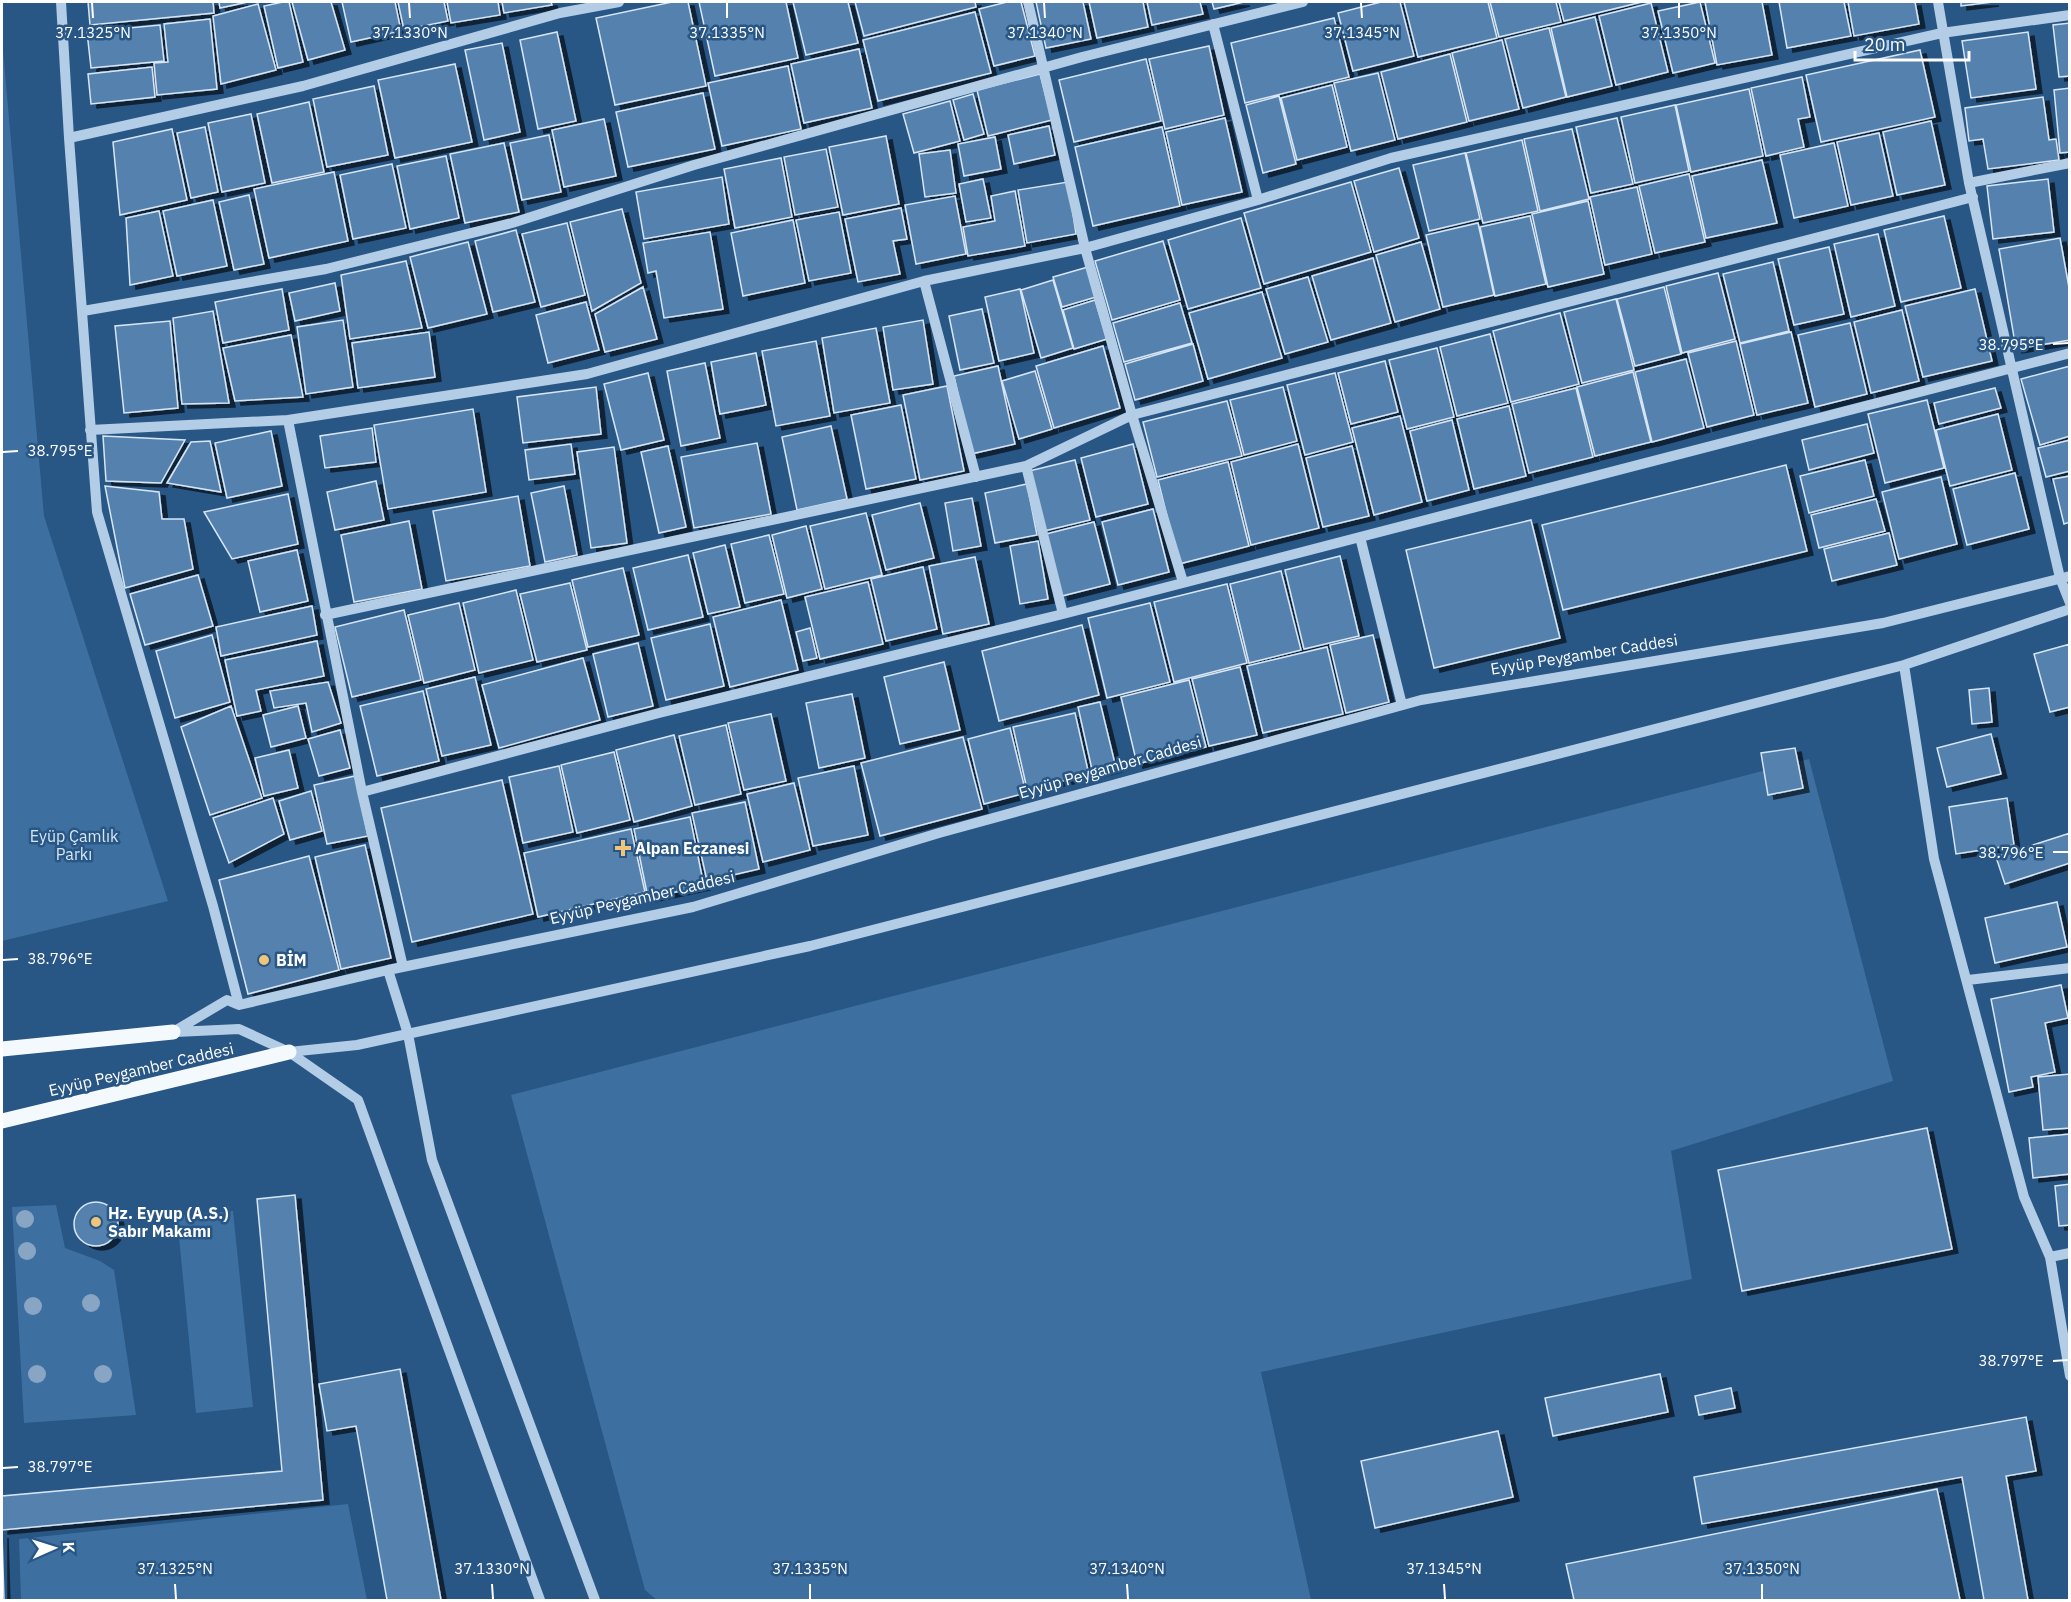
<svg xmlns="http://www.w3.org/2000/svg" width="2071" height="1602" viewBox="0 0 2071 1602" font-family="'IBM Plex Sans',sans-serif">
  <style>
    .green { fill: #3d70a1 }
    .building { fill: #5581ae; stroke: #d6e6f6; stroke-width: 1.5; filter: url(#shadow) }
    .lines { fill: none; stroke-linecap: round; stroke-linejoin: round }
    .minor { stroke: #b3cde7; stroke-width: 10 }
    .major { stroke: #f4f9fe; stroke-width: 15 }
    .tree { fill: #88a5c3 }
    .ticks { fill: none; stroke: #fff; stroke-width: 2 }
    .poi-dot { fill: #efc679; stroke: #285685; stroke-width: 2 }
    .labels { text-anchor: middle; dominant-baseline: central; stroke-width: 5; stroke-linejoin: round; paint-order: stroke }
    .street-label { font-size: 16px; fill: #fff; stroke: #285685 }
    .park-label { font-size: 16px; fill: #d6e6f6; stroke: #285685 }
    .poi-label { font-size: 16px; font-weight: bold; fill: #fff; stroke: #285685; text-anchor: start }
    .ticks-label { font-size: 15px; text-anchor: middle; fill: #fff; stroke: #285685; stroke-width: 5; stroke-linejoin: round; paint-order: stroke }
  </style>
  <defs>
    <filter id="shadow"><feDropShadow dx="6" dy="4" stdDeviation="0" flood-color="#0009"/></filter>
  </defs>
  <rect width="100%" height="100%" fill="#285685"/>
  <path class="green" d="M2 39 44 516 168 901 2 941Z
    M1809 759 1893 1081 1671 1151 1692 1279 1261 1372 1311 1600H657L645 1590 511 1095Z
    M56 1205 65 1248 100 1261 114 1270 136 1415 24 1423 12 1207Z
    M233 1211 253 1407 196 1413 177 1216Z
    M348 1504 367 1600H21L19 1539Z"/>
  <path class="building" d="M88 2H213L214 13 90 25Z
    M219 2H248L220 8Z
    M283 2H289L303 62 278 68 264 6Z
    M292 2H331L345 50 308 60Z
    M342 2H395L401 31 351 42Z
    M398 2H444L448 21 404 30Z
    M447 2H498L500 15 451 23Z
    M502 2H551L552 5 504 13Z
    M672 2H688L706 86 615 105 596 18Z
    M699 2H786L798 58 715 76Z
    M793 2H848L858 43 806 55Z
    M855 2H975L976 7 864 36Z
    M1007 2H1021L1035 56 994 66 979 9Z
    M1036 2H1083L1091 39 1046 48Z
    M1089 2H1143L1148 27 1097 38Z
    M1147 2H1200L1203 14 1152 25Z
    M1212 2H1244L1214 9Z
    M1381 2H1400L1414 56 1353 71 1338 13Z
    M1404 2H1488L1497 38 1418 57Z
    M1490 2H1556L1561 22 1499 37Z
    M1559 2H1642L1564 21Z
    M1700 2 1715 63 1673 73 1658 11Z
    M1705 2H1762L1772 55 1717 65Z
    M1779 2H1844L1851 36 1787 48Z
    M1848 2H1915L1919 24 1854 36Z
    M1961 2H1993L1961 6Z
    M1651 3 1668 72 1616 85 1599 16Z
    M258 4 276 70 221 84 213 16Z
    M975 12 991 73 878 101 863 40Z
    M1595 17 1612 86 1567 97 1551 28Z
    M1334 18 1349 77 1245 103 1231 43Z
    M210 19 217 89 157 95 154 63 168 62 164 24Z
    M2070 23V76L2059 77 2053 25Z
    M160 25 164 61 91 68 87 32Z
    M1549 28 1566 97 1523 108 1505 39Z
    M557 32 576 121 538 129 520 40Z
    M2028 32 2036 89 1971 98 1962 41Z
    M1502 40 1519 109 1469 121 1452 53Z
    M502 43 520 132 484 140 465 50Z
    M1209 46 1224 115 1165 129 1149 59Z
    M859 49 872 108 804 123 791 64Z
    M1920 50 1935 117 1821 142 1806 75Z
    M1450 54 1467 122 1398 139 1381 72Z
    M1146 59 1161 121 1074 142 1059 80Z
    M455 64 472 142 395 158 378 80Z
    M788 66 801 129 722 146 708 83Z
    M152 67 155 97 91 104 88 74Z
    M1378 73 1395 140 1351 151 1334 83Z
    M1040 74 1052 120 988 136 977 90Z
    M1802 77 1810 117 1798 119 1804 147 1766 156 1751 88Z
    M1332 85 1347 147 1297 160 1281 98Z
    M374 86 388 155 327 167 313 99Z
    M2070 88V152L2060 153 2054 90Z
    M1749 89 1763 156 1691 172 1676 105Z
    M703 93 715 149 628 167 616 112Z
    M973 94 984 134 964 140 953 100Z
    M1279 96 1296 164 1263 173 1246 105Z
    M2043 97 2049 140 2056 139 2059 160 1988 169 1983 139 1969 141 1965 108Z
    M950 101 960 141 914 153 903 114Z
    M309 102 324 172 272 183 257 114Z
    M1675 105 1689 171 1635 183 1621 117Z
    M251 114 265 183 222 192 208 123Z
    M1225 118 1242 192 1182 205 1166 132Z
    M1617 118 1633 184 1591 193 1576 127Z
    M604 119 616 176 564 187 552 130Z
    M1931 121 1945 185 1897 195 1883 132Z
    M1049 126 1055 155 1014 164 1008 135Z
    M205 127 218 192 191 198 177 133Z
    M1162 127 1180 206 1093 226 1075 147Z
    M172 129 187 200 120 215 113 142Z
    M1572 129 1589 199 1540 211 1524 139Z
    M1879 133 1893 196 1851 205 1837 142Z
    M549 135 561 192 522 200 510 143Z
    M886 136 899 204 843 215 829 147Z
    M995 137 1001 169 964 176 958 144Z
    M1522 140 1538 211 1483 223 1466 153Z
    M504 143 519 212 465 223 450 154Z
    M1834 143 1848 206 1794 218 1780 155Z
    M826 149 838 207 795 215 784 157Z
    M950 150 956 193 925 197 919 154Z
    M1465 153 1480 219 1429 231 1413 165Z
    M446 156 459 218 410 229 397 166Z
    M781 158 792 217 735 228 724 169Z
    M1762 160 1777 223 1706 238 1692 176Z
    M392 164 406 228 353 239 340 175Z
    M1399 168 1419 238 1374 252 1354 181Z
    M334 172 348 241 269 258 254 189Z
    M1689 174 1705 242 1655 253 1639 186Z
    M722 177 729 224 644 239 636 192Z
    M983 179 991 218 966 222 959 184Z
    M2048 179 2054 232 1993 239 1987 186Z
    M1068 182 1076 234 1027 243 1018 190Z
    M1351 182 1371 252 1264 284 1244 213Z
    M1637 187 1652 254 1605 265 1590 197Z
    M1015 191 1025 246 968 256 963 227 995 221 991 196Z
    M249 195 264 264 234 270 219 202Z
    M955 196 966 254 916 264 905 205Z
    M213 200 227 266 177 276 163 211Z
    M1588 201 1604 274 1548 287 1532 214Z
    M901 208 907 239 893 241 900 274 858 282 845 219Z
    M622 209 641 283 592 311 570 222Z
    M159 211 173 276 130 285 126 218Z
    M839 212 851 273 809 281 796 220Z
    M1530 216 1546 284 1495 296 1480 227Z
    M1944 216 1961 288 1901 302 1884 230Z
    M1241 218 1261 288 1188 309 1168 240Z
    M793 220 805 283 743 296 731 233Z
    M567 223 585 295 541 307 522 234Z
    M1478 223 1494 295 1443 307 1426 235Z
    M516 230 535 302 493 312 475 241Z
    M710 232 723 309 664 318 656 271 648 273 643 243Z
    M1878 234 1895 306 1851 317 1834 244Z
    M2060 238 2070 293V340L2016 349 1999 249Z
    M1163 241 1180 300 1112 320 1095 261Z
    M468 242 487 314 428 328 410 257Z
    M1421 242 1440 309 1395 322 1376 255Z
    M1829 247 1844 314 1794 325 1778 259Z
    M1373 258 1391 323 1331 340 1312 276Z
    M406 261 422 328 350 339 341 275Z
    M1773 262 1789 331 1740 343 1723 274Z
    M1088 267 1096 297 1062 307 1053 277Z
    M1718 273 1735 339 1682 353 1666 286Z
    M1308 277 1328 342 1285 354 1266 289Z
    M1053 280 1073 348 1041 358 1021 290Z
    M335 283 340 311 295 321 289 293Z
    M643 287 657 339 605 352 595 314Z
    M1664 287 1681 354 1635 366 1617 299Z
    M282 289 289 330 223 343 215 302Z
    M1020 289 1034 353 999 361 985 297Z
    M1975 289 1992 361 1923 377 1905 306Z
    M1262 292 1282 358 1208 379 1189 313Z
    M1616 299 1634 370 1582 383 1564 312Z
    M1095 300 1107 339 1074 349 1063 310Z
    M586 302 599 350 548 363 536 315Z
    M1180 303 1192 343 1124 362 1113 323Z
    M982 309 994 363 960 370 949 316Z
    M1902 310 1919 381 1871 393 1854 322Z
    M213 311 229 403 182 404 173 318Z
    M1560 313 1579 384 1511 402 1493 331Z
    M343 320 353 387 306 394 297 327Z
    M923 320 933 384 893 390 883 327Z
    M170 321 178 408 124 413 115 326Z
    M1850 323 1867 394 1815 407 1798 335Z
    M876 328 890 403 834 413 822 338Z
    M429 332 435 377 358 388 352 343Z
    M1791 332 1808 403 1757 415 1740 344Z
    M1490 334 1508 403 1457 416 1440 347Z
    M291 335 303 397 235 401 223 348Z
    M816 341 830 416 776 426 762 351Z
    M1736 341 1754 415 1707 427 1688 353Z
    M1193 344 1203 381 1135 400 1125 364Z
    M1103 346 1120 408 1054 428 1036 366Z
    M1437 348 1454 417 1407 429 1389 360Z
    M756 353 766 405 720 414 711 362Z
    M1686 359 1704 428 1652 442 1635 372Z
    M1385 361 1398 412 1351 424 1338 373Z
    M705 363 720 438 681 446 667 371Z
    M998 366 1015 444 971 454 954 376Z
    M2070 366V436L2040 445 2021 379Z
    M1035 371 1052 429 1019 439 1002 381Z
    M1633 372 1651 442 1595 456 1577 387Z
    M648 373 664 440 621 450 604 384Z
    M1335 373 1353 442 1305 455 1287 385Z
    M947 386 964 471 920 480 903 395Z
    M596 387 601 434 523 443 517 397Z
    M1283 387 1297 441 1244 455 1230 400Z
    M1576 388 1593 457 1529 473 1512 404Z
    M1995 388 2001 408 1939 424 1934 403Z
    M1927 400 1944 468 1885 483 1868 414Z
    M1227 401 1242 456 1157 477 1143 422Z
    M901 405 916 479 866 489 851 415Z
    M1509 406 1526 476 1474 489 1457 419Z
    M473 409 486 492 388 509 374 425Z
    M1998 414 2012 470 1950 486 1936 430Z
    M1400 416 1422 502 1374 515 1352 428Z
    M1452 420 1469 490 1427 501 1410 431Z
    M1867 424 1874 453 1809 470 1802 440Z
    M831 426 847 499 797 510 782 437Z
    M372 428 376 462 325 468 320 436Z
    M271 431 282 486 227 498 215 443Z
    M103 436 185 440 161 483 106 481Z
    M2070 440V471L2046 477 2038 448Z
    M210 441 221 492 167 483 191 442Z
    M757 443 771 514 694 528 681 457Z
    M571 444 575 474 529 480 525 450Z
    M1133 444 1148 504 1096 517 1081 458Z
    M1298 444 1319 528 1251 545 1231 462Z
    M668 446 686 527 659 533 641 452Z
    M1352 446 1369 516 1323 527 1306 458Z
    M614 447 627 543 591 548 577 452Z
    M1075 460 1090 520 1044 531 1029 471Z
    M1865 460 1874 496 1809 513 1800 476Z
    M1228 462 1249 546 1179 564 1158 480Z
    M1786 465 1807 551 1563 610 1542 525Z
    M2015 473 2029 529 1967 545 1953 489Z
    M2070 476V522L2064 524 2053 479Z
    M1941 477 1957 544 1899 559 1882 492Z
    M376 481 384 520 335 530 327 492Z
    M1027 484 1037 535 995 543 985 493Z
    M105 486 159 492 162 519H184L193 569 125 588Z
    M564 486 577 555 545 562 531 493Z
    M288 494 298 544 232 559 204 512Z
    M518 496 530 566 446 581 433 511Z
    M972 498 981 546 953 551 945 503Z
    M1876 499 1885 531 1819 548 1811 515Z
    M920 503 934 558 886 570 872 515Z
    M1153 509 1169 572 1118 585 1102 522Z
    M866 513 882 575 825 589 810 526Z
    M1531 520 1560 638 1434 668 1406 550Z
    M409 521 422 589 354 602 341 535Z
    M1094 522 1110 584 1062 596 1046 534Z
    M806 526 822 589 787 598 772 535Z
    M1889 533 1897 565 1832 581 1824 549Z
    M769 535 784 594 745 603 731 544Z
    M1038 541 1048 599 1020 604 1010 546Z
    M725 545 740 607 708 614 693 553Z
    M297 550 308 601 260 612 248 561Z
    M688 555 703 617 648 630 633 568Z
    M1340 556 1359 636 1304 649 1285 570Z
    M975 557 989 624 943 634 929 566Z
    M923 567 937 629 886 641 871 579Z
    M623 568 639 635 588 647 572 580Z
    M1281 571 1301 650 1249 663 1230 584Z
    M198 575 213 626 145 645 130 594Z
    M868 582 883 644 820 659 805 597Z
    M570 583 587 650 537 662 520 594Z
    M1227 584 1247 663 1174 682 1154 602Z
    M516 590 533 660 479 673 463 603Z
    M781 600 798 670 730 687 713 617Z
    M459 603 475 670 424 683 408 615Z
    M1150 603 1170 682 1107 698 1088 618Z
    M312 606 317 635 221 656 216 627Z
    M404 610 421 680 352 697 335 627Z
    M710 624 724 686 666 700 651 638Z
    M1082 625 1099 695 999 721 982 651Z
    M810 628 817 658 803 661 796 632Z
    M212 635 230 702 175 718 156 651Z
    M1373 635 1389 702 1346 713 1330 645Z
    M317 641 324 676 256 690 261 711 237 716 225 660Z
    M638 643 653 706 608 717 593 654Z
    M2070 644V707L2050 712 2034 654Z
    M1327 647 1343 714 1263 733 1247 666Z
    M583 658 600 720 499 748 482 685Z
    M944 662 960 730 900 744 884 677Z
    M1240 667 1257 735 1209 746 1192 679Z
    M475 677 491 745 442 756 426 689Z
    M1189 680 1206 747 1137 764 1121 697Z
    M328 682 341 723 312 732 306 703 274 708 270 691Z
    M1989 688 1992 722 1972 724 1969 690Z
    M423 691 439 761 377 776 360 706Z
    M852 694 865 758 819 768 806 703Z
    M1100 702 1116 768 1093 774 1078 707Z
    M231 706 262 798 210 815 181 727Z
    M298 706 306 738 271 747 263 715Z
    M1075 713 1089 775 1027 789 1013 727Z
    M771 714 786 781 744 790 728 723Z
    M726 725 741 794 695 805 679 736Z
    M1010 728 1026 793 984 804 968 739Z
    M340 730 350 768 319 776 308 739Z
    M1991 734 2001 774 1947 787 1937 748Z
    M674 735 692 806 634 822 616 750Z
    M963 737 982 809 880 836 861 763Z
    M1795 748 1803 788 1768 795 1761 753Z
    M289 750 298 788 264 796 255 758Z
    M614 752 630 820 577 833 561 765Z
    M559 766 573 832 523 843 509 777Z
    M854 766 868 835 813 846 798 778Z
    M355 776 368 836 327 844 314 785Z
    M502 780 533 914 412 942 381 808Z
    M794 783 810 850 763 862 747 794Z
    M311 791 322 831 290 840 279 801Z
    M273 798 284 834 229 863 213 818Z
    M2007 798 2014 845 1956 854 1949 807Z
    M745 802 759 869 707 881 692 813Z
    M690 817 704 886 648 898 634 829Z
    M631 829 645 892 538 917 524 853Z
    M2070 833V863L2005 884 1996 857Z
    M365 845 391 958 341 969 315 857Z
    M309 856 339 970 248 994 219 880Z
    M2057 902 2067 947 1995 963 1985 918Z
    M2061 985 2068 1018 2045 1023 2055 1072 2031 1077 2033 1087 2009 1092 1991 999Z
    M2070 1074V1128L2043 1130 2038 1077Z
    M1927 1128 1952 1249 1742 1291 1718 1170Z
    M2070 1134V1174L2033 1178 2029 1138Z
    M2070 1184V1225L2059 1226 2055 1186Z
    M295 1195 323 1500 2 1530V1496L282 1471 257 1199Z
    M74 1224a22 22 0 1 1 44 0a22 22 0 1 1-44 0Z
    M400 1369 441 1600H387L356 1426 327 1431 319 1384Z
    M1660 1374 1668 1412 1553 1436 1545 1398Z
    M1731 1388 1735 1408 1699 1415 1695 1396Z
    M2026 1417 2036 1471 2006 1476 2028 1600H1984L1962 1477 1702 1524 1694 1477Z
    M1498 1431 1513 1497 1375 1528 1361 1461Z
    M1937 1489 1960 1600H1574L1566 1564Z
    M2 1534 4 1600H2Z"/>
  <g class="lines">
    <path class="minor" d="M61 2 69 138 97 512 213 906 239 1005
      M1028 2 1085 248 1132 415 1183 582
      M1938 2 1969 183 2060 578 2070 603
      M1213 24 1258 200
      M69 138 303 86 560 13 619 2
      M1969 183 2070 163
      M924 281 976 477
      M83 311 326 269 512 223 694 165 1082 57 1303 2
      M288 420 362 792 403 967
      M90 430 288 420 587 374 924 281 1085 248 1258 200 1391 158 1942 33 2070 15
      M1026 466 1063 614
      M1360 537 1402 705
      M325 615 1026 466 1132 415 1973 197
      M1904 665 1934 859 2024 1197 2050 1257 2070 1376
      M362 792 659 713 1063 614 2070 353
      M388 970 408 1034 432 1160 595 1600
      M1968 980 2070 968
      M173 1032 227 1000 239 1005 388 970 693 907 939 833 1421 700 1883 623 2070 576
      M176 1032 239 1029 289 1052 358 1100 540 1600
      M289 1052 357 1045 810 946 1904 665 2070 609
      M2050 1257 2070 1253"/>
    <path class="major" d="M2 1049 173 1032
      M2 1121 289 1052"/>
  </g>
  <g class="tree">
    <circle cx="25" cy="1219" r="9"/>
    <circle cx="27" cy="1251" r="9"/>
    <circle cx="91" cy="1303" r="9"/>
    <circle cx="33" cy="1306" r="9"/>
    <circle cx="37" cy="1374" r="9"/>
    <circle cx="103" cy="1374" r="9"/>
  </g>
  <path class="ticks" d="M92 3 93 18M409 3 410 18M727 3V18M1044 3 1045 18M1361 3 1362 18M1679 3V18M2053 344 2068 343M3 452 18 451M2053 852H2068M3 960 18 959M2053 1361 2068 1360M3 1468 18 1467M175 1584 176 1599M492 1584 493 1599M810 1584V1599M1127 1584 1128 1599M1444 1584 1445 1599M1762 1584V1599"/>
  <g class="poi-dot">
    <path d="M620 839h6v6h6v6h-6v6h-6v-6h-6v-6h6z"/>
    <circle cx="264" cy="960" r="6"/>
    <circle cx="96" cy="1222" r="6"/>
  </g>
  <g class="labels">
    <g class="street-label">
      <text transform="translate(1584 654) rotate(-9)">Eyyüp Peygamber Caddesi</text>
      <text transform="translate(1110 767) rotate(-16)">Eyyüp Peygamber Caddesi</text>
      <text transform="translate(642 897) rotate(-13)">Eyyüp Peygamber Caddesi</text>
      <text transform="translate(141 1069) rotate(-13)">Eyyüp Peygamber Caddesi</text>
    </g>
    <g class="park-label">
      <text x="74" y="836">Eyüp Çamlık<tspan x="74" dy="18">Parkı</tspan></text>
    </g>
    <g class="poi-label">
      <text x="635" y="848">Alpan Eczanesi</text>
      <text x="276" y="960">BİM</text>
      <text x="108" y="1213">Hz. Eyyup (A.S.)<tspan x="108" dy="18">Sabır Makamı</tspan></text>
    </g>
  </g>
  <g class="ticks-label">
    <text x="93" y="38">37.1325°N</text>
    <text x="410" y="38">37.1330°N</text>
    <text x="727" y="38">37.1335°N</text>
    <text x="1045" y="38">37.1340°N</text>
    <text x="1362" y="38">37.1345°N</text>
    <text x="1679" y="38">37.1350°N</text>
    <text x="2011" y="350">38.795°E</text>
    <text x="60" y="456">38.795°E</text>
    <text x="2011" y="858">38.796°E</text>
    <text x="60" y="964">38.796°E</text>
    <text x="2011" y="1366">38.797°E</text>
    <text x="60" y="1472">38.797°E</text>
    <text x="175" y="1574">37.1325°N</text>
    <text x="492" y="1574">37.1330°N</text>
    <text x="810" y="1574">37.1335°N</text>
    <text x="1127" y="1574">37.1340°N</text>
    <text x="1444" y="1574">37.1345°N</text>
    <text x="1762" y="1574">37.1350°N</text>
  </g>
  <rect width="2071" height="1602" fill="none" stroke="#ffffff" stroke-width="6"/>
  <g transform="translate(54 1548) rotate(87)" stroke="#285685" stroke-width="4.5" paint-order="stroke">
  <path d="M0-4.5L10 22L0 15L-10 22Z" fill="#ffffff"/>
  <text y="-9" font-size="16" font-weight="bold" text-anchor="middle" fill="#ffffff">K</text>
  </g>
  <path d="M1855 51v9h114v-9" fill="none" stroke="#ffffff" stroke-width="3"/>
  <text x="1864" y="51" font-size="18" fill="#ffffff" stroke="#285685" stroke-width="4.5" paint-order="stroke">20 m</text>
</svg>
